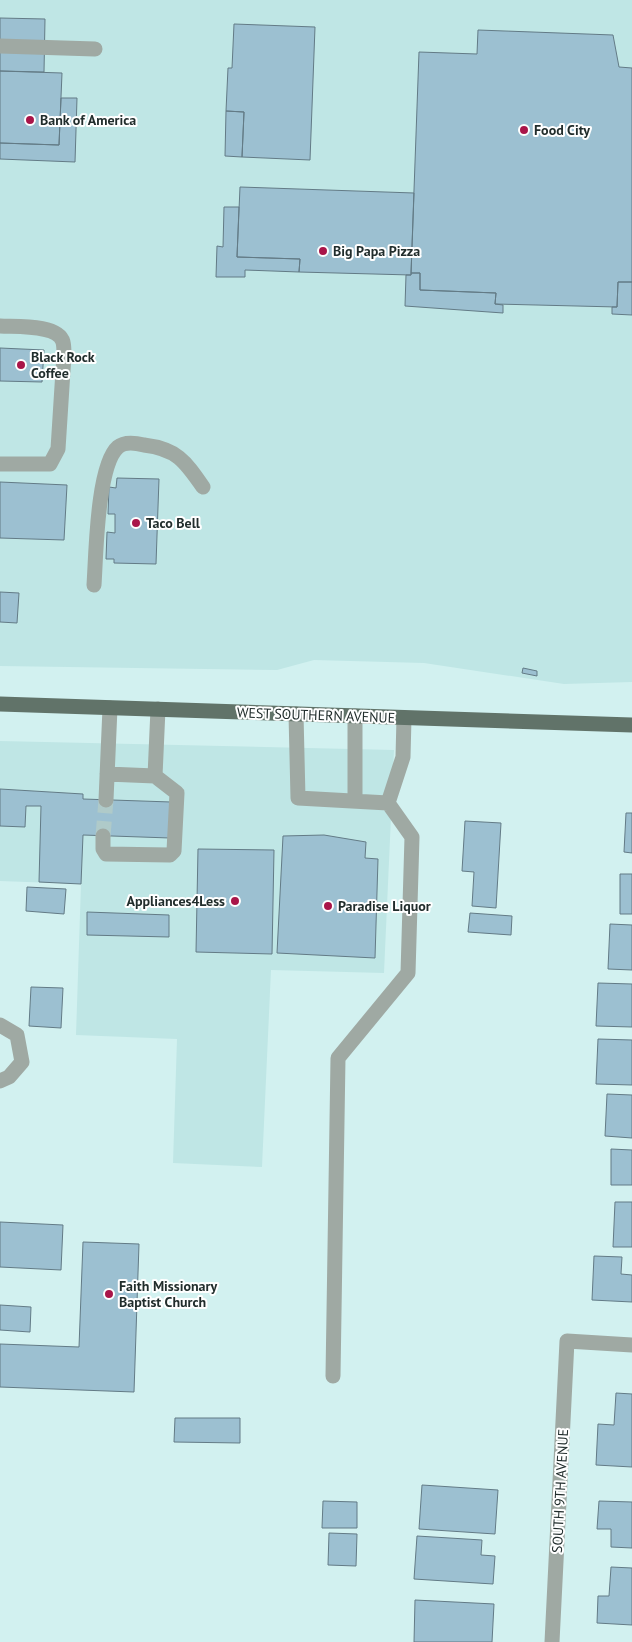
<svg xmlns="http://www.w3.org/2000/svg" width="632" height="1642" viewBox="0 0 632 1642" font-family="'PT Sans',sans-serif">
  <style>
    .built { fill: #bfe6e5 }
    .building { fill: #9cc0d1; stroke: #637b86 }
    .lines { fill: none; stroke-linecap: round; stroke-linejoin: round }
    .minor-tunnel { stroke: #afcac9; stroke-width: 15; stroke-dasharray: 15 8; stroke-linecap: butt }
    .minor { stroke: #9fa9a3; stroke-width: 15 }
    .major { stroke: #617369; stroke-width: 15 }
    .poi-dot { fill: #a91549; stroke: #fff; stroke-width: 2 }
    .labels { text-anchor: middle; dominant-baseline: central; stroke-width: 4; stroke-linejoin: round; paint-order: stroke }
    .poi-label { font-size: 14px; font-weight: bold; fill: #212d2c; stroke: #fff; text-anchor: start }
    .street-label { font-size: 14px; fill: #212d2c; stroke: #fff }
  </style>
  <rect width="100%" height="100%" fill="#d2f1f0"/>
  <path class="built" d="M0 0H632V682L564 684 424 663 314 660 277 670 0 666Z
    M0 741 394 750 384 973 271 970 262 1167 173 1163 177 1039 76 1035 81 884 0 881Z"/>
  <path class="building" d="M0 18 45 19 44 72 0 71Z
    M234 24 315 27 310 160 242 157 244 112 226 111 228 68H232Z
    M478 30 613 35 619 67 632 68V282H618L617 307 495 304 496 293 420 290V273H411L419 52 477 54Z
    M0 71 62 73 59 145 0 143Z
    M61 98H77L75 162 0 159V143L59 145Z
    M226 111 244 112 242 157 225 156Z
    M240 187 414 193 411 275 299 272 300 259 237 257Z
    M224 207H239L237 257 300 259 299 272 245 270V277H216L217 246 223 247Z
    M411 273H420V290L496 293 495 304 503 305V313L405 306 406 275H411Z
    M618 282H632V315L612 314V307H617Z
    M0 348 44 350 42 382 0 381Z
    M117 478 159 479 156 564 114 563V559H106L107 532 115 533V514H108L109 487 116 488Z
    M0 482 67 485 64 540 0 538Z
    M0 592 19 593 17 623 0 622Z
    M523 668 537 671V676L522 673Z
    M0 789 83 794V799L171 802 170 838 83 835 81 884 39 882 41 806H26L25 827 0 826Z
    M626 813H632V853L624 852Z
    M465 821 501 823 496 908 472 906 474 872 462 871Z
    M324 835 366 842 365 858 378 859 375 958 277 953 283 836Z
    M198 849 274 850 272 954 196 952Z
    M620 874H632V914H620Z
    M27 887 66 889 64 914 26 911Z
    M87 912 169 915V937L87 935Z
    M470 913 512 916 511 935 468 932Z
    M610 924 632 925V970L608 969Z
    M598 983 632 984V1027L596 1026Z
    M31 987 63 988 61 1028 29 1026Z
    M598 1039 632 1040V1085L596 1084Z
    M607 1094 632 1095V1138L605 1136Z
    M611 1149 632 1150V1185H611Z
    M615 1202H632V1247H613Z
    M0 1222 63 1225 61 1270 0 1267Z
    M83 1242 139 1244 134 1392 0 1387V1344L79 1347Z
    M594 1256 622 1257 621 1274 632 1275V1302L592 1300Z
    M0 1305 31 1307 30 1332 0 1330Z
    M616 1393 632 1394V1467L596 1465 598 1424 614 1425Z
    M175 1418H240V1443L174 1442Z
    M422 1485 498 1490 495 1534 419 1529Z
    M323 1501 357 1502V1528H322Z
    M599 1501 632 1502V1548L611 1547V1529H597Z
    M329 1533 357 1534 356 1566 328 1565Z
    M417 1536 482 1540 481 1555 495 1556 493 1584 414 1579Z
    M611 1567 632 1568V1625L597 1623 598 1596H609Z
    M415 1600 494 1604 492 1642H414Z"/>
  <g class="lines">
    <path class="minor-tunnel" d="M103 836 106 800"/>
    <path class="minor" d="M0 46 95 49
      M0 326C16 327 58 324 63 342 64 346 64 351 64 355L58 449 50 464H0
      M94 585C96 556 97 465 118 447 125 441 136 443 144 445 177 449 185 461 203 487
      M296 714 298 798 388 803
      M355 716V800
      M107 774 155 776
      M106 800 110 708
      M103 836V849L106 854 170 855 174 851 177 793 155 776 158 709
      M0 1025 17 1035 22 1062 9 1077 0 1081
      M333 1376 338 1058 408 973 412 837 388 803 403 757 404 718
      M552 1642 567 1341 632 1345"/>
    <path class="major" d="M0 704 632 725"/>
  </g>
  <g class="poi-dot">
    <circle cx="30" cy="120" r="5"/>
    <circle cx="524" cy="130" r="5"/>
    <circle cx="323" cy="251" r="5"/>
    <circle cx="21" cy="365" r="5"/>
    <circle cx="136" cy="523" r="5"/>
    <circle cx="235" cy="901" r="5"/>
    <circle cx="328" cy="906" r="5"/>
    <circle cx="109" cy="1294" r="5"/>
  </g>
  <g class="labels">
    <g class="poi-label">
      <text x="40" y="120">Bank of America</text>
      <text x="534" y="130">Food City</text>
      <text x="333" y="251">Big Papa Pizza</text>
      <text x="31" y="357">Black Rock<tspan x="31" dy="16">Coffee</tspan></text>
      <text x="146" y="523">Taco Bell</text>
      <text x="225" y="901" text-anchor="end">Appliances4Less</text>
      <text x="338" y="906">Paradise Liquor</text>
      <text x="119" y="1286">Faith Missionary<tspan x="119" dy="16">Baptist Church</tspan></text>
    </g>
    <g class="street-label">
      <text transform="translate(316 715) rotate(2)">WEST SOUTHERN AVENUE</text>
      <text transform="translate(560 1491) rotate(-87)">SOUTH 9TH AVENUE</text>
    </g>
  </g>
</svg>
